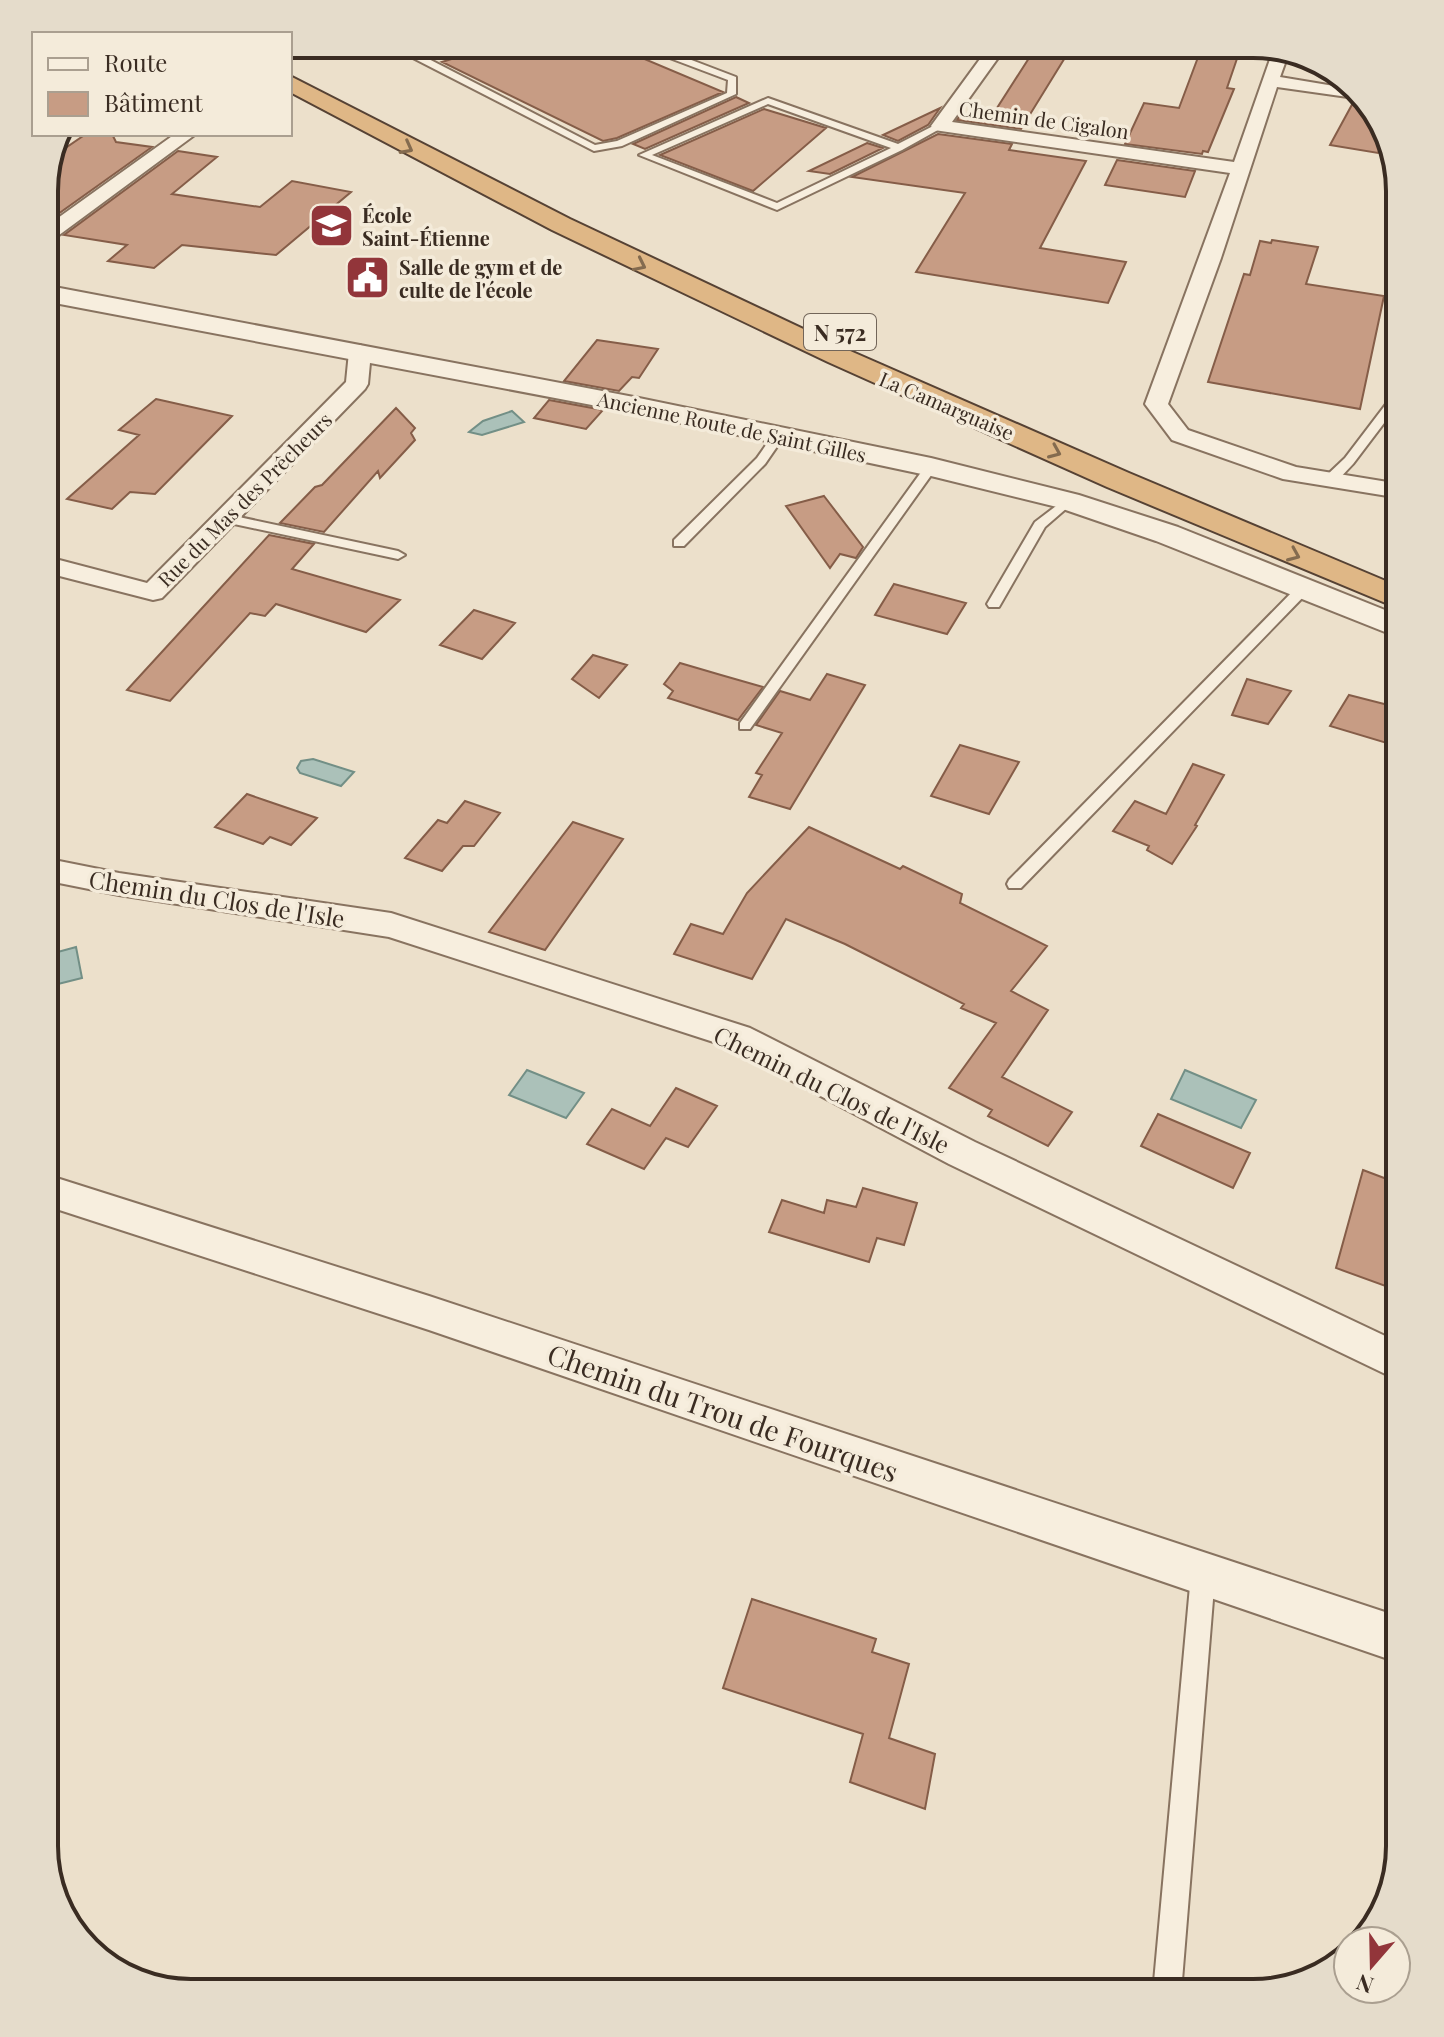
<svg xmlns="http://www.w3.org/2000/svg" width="1444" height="2037" viewBox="0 0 1444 2037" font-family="'Playfair Display',serif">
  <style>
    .water { fill: #abc1b9; stroke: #728f86; stroke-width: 2 }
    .building { fill: #c79c84; stroke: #855d48; stroke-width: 2 }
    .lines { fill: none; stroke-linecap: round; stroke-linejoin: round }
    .service-casing { stroke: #887360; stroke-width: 4 }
    .minor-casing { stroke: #887360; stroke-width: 4 }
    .tertiary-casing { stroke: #887360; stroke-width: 4 }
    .trunk-casing { stroke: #564234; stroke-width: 4 }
    .service { fill: #f7eede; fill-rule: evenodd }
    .minor { fill: #f7eede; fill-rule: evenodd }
    .tertiary { fill: #f7eede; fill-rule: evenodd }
    .trunk { fill: #dfb786; fill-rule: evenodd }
    .oneway { stroke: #846b4f }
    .labels { text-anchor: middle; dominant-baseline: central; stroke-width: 7; stroke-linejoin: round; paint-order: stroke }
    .far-street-label { font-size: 20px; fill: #3a2c22; stroke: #f4ebda }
    .far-poi-label { font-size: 20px; font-weight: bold; fill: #3a2c22; stroke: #f4ebda; text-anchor: start }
    .shield { fill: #f4ebda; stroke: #726559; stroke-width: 2 }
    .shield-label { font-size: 22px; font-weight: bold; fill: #3a2c22 }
    .street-label { font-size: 24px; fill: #3a2c22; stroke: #f4ebda }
    .near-street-label { font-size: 28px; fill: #3a2c22; stroke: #f4ebda }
    .rim { fill: none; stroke: #3a2c22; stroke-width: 4 }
  </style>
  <rect width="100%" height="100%" fill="#ece0cb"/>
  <path class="water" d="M512 411 524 422 482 435 469 432 483 421Z
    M313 759 354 772 341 786 300 773 297 768 301 761Z
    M76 947 82 978 58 984 54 953Z
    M527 1070 584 1093 566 1118 509 1095Z
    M1185 1070 1256 1100 1241 1128 1171 1099Z"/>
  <path class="building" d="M499 44H609L723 92 617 138 603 141 442 62Z
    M1038 44H1048L1066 56 1021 129 957 120 961 114 988 122Z
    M1203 44H1242L1227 88 1234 89 1208 152 1203 151 1202 154 1125 144 1144 103 1179 108Z
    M736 97 749 103 645 149 633 144Z
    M1354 101 1380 117 1386 137 1378 153 1330 145Z
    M940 108 928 125 898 141 883 135Z
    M764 109 826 128 753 191 660 155Z
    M86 134H112L116 142 152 147 44 224V181L51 158Z
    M938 134 1012 144 1009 150 1086 161 1040 248 1126 262 1108 303 916 272 965 193 852 177Z
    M867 143 883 148 830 174 809 171Z
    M178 151 217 157 172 194 260 207 292 181 351 192 276 255 182 245 154 268 108 261 127 245 64 235Z
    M1117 160 1195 171 1185 197 1105 185Z
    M1272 240 1318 247 1306 284 1384 296 1360 409 1208 382 1244 274 1250 275 1260 241 1271 243Z
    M597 340 658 349 639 378 632 377 619 391 564 381Z
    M156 399 232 416 155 494 130 492 112 509 67 499 139 435 119 430Z
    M549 400 603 410 586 429 534 418Z
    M396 408 415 428 411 433 415 440 380 478 378 471 324 532 280 523 315 487 322 485Z
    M824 496 863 547 856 558 840 554 830 568 786 506Z
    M269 535 314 544 292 569 400 600 366 632 276 604 265 616 250 613 170 701 127 690Z
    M894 584 966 603 947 634 875 615Z
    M474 610 515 623 482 659 440 645Z
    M593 655 627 665 599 698 572 679Z
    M680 663 721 675 763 687 738 720 668 698 673 691 664 684Z
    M827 674 865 685 790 809 749 797 762 775 756 773 782 733 756 725 780 691 810 700Z
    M1247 679 1291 691 1268 724 1232 715Z
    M1349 695 1400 708V747L1330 726Z
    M960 745 1019 762 989 814 931 796Z
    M1193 764 1224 775 1195 825 1197 826 1172 864 1147 850 1149 846 1113 831 1135 801 1166 814Z
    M247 794 267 801 317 818 291 845 270 837 263 844 215 827Z
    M465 801 500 813 474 846H463L442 871 405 858 438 820 447 823Z
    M573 822 623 839 545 950 489 932Z
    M809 827 900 869 903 866 962 894 960 903 1047 946 1011 991 1048 1010 1002 1077 1072 1112 1048 1146 988 1116 992 1110 949 1088 996 1023 961 1008 964 1004 845 944 786 919 752 979 674 954 691 924 723 934 747 893Z
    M676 1088 717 1106 688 1147 666 1138 644 1169 587 1144 612 1109 650 1126Z
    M1158 1114 1250 1153 1233 1188 1141 1146Z
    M1363 1170 1400 1184V1253L1391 1288 1336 1268Z
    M863 1188 917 1203 904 1245 877 1238 869 1262 769 1232 782 1200 824 1213 827 1200 856 1207Z
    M752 1599 876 1639 872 1652 909 1664 889 1738 935 1754 925 1809 850 1782 863 1734 723 1688Z"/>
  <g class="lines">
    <defs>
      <path id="service" d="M419 44H428L419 54 595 145 617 141 727 93 728 80 651 51 654 44H663L660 48 736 77V94L622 146 594 151 411 57Z
        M768 98 898 144 937 124 945 126 902 150 777 210 639 155ZM768 104 891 148 777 203 652 155Z
        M1400 390V402L1353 464 1336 482H1326V476L1345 458 1396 391Z
        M775 432 785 435 765 464 684 546H674V540L757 458Z
        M927 464 937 467 750 729H740V723Z
        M1068 497 1075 501 1045 527 999 607H989L987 604 1035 522Z
        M225 514 398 551 405 555 398 559 220 521 218 518Z
        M1304 584 1309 585V591L1021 888H1009L1007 884 1009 880 1299 585Z
        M1203 1563 1211 1567 1215 1575 1181 1993H1153L1191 1575 1195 1567Z"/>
      <path id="minor" d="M991 44H1008L952 122 1234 162 1274 48 1289 52 1280 77 1352 89 1362 99 1277 87 1221 258 1168 404 1188 430 1296 467 1400 484V498L1283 479 1172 440 1145 404 1230 173 934 130 931 126Z
        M175 134H196L51 241 44 243V228Z
        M360 345 371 352 368 384 365 389 162 598 153 600 44 572V556L147 583 346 382 349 352Z
        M44 858 119 873 391 913 750 1028 975 1142 1400 1343V1381L949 1164 726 1046 389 937 119 895 44 880Z
        M44 1174 429 1296 1400 1617V1663L429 1330 44 1205Z"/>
      <path id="tertiary" d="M44 285 639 398 931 458 1079 495 1178 527 1400 616V638L1156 541 1057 507 931 476 639 414 44 301Z"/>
      <path id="trunk" d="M290 76 570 219 848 350 1129 473 1400 587V609L1107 487 828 362 552 230 290 92Z"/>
    </defs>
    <use href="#service" class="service-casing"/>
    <use href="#minor" class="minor-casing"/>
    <use href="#tertiary" class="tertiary-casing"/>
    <use href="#trunk" class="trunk-casing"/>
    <use href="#service" class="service"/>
    <use href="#minor" class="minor"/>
    <use href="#tertiary" class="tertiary"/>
    <use href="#trunk" class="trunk"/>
  </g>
  <defs><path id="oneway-chevron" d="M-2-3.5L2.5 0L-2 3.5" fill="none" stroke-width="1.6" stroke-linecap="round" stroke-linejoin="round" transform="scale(2)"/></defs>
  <g class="oneway">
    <use href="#oneway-chevron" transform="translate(407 148) rotate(28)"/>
    <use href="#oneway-chevron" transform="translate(640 265) rotate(26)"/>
    <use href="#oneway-chevron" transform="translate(1055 452) rotate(23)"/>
    <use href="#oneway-chevron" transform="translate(1294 555) rotate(23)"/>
  </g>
  <defs>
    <symbol id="school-square" viewBox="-11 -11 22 22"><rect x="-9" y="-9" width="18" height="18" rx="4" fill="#92353a" stroke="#f4ebda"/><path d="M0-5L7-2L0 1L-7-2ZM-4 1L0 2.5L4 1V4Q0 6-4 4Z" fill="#fff"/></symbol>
    <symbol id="civic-square" viewBox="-11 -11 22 22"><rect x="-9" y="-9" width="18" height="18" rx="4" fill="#92353a" stroke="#f4ebda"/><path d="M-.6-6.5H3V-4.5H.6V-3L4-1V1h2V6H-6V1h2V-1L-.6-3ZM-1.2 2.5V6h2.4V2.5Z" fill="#fff"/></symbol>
  </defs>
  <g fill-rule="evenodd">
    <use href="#school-square" x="306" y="200" width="51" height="51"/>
    <use href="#civic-square" x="342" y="252" width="51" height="51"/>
  </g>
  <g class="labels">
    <g class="far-street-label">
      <text transform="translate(1044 119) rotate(8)">Chemin de Cigalon</text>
      <text transform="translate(947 405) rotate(23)">La Camarguaise</text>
      <text transform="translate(732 426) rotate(12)">Ancienne Route de Saint Gilles</text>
      <text transform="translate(244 499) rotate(-45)">Rue du Mas des Prêcheurs</text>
    </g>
    <g class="far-poi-label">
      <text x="362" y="214">École<tspan x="362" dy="23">Saint-Étienne</tspan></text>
      <text x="399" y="266">Salle de gym et de<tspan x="399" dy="23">culte de l'école</tspan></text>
    </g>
    <rect class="shield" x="804" y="314" width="72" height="36" rx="6"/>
    <g class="shield-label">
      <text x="840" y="332">N 572</text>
    </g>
    <g class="street-label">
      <text transform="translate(217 898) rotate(9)">Chemin du Clos de l'Isle</text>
      <text transform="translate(832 1089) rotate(26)">Chemin du Clos de l'Isle</text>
    </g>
    <g class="near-street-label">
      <text transform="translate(723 1412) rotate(19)">Chemin du Trou de Fourques</text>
    </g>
  </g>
  <path d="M0 0H1444V2037H0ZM191 58H1253A133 133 0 0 1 1386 191V1846A133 133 0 0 1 1253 1979H191A133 133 0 0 1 58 1846V191A133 133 0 0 1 191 58Z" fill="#e5dccb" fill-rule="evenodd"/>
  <path class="rim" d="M191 58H1253A133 133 0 0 1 1386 191V1846A133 133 0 0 1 1253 1979H191A133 133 0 0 1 58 1846V191A133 133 0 0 1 191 58Z"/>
  <rect x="32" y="32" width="260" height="104" fill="#f4ebda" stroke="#aa9f90" stroke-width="2"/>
  <rect x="48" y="58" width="40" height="12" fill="#f7eede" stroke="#aa9f90" stroke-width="2"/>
  <text x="104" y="72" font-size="24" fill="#3a2c22">Route</text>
  <rect x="48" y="92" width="40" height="24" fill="#c79c84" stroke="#aa9f90" stroke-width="2"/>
  <text x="104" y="112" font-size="24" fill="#3a2c22">Bâtiment</text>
  <g transform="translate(1372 1965) rotate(200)"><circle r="38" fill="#f4ebda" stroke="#aa9f90" stroke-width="2"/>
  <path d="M0-6L14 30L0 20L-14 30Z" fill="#92353a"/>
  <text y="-12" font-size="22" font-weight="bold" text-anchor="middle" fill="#3a2c22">N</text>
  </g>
</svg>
